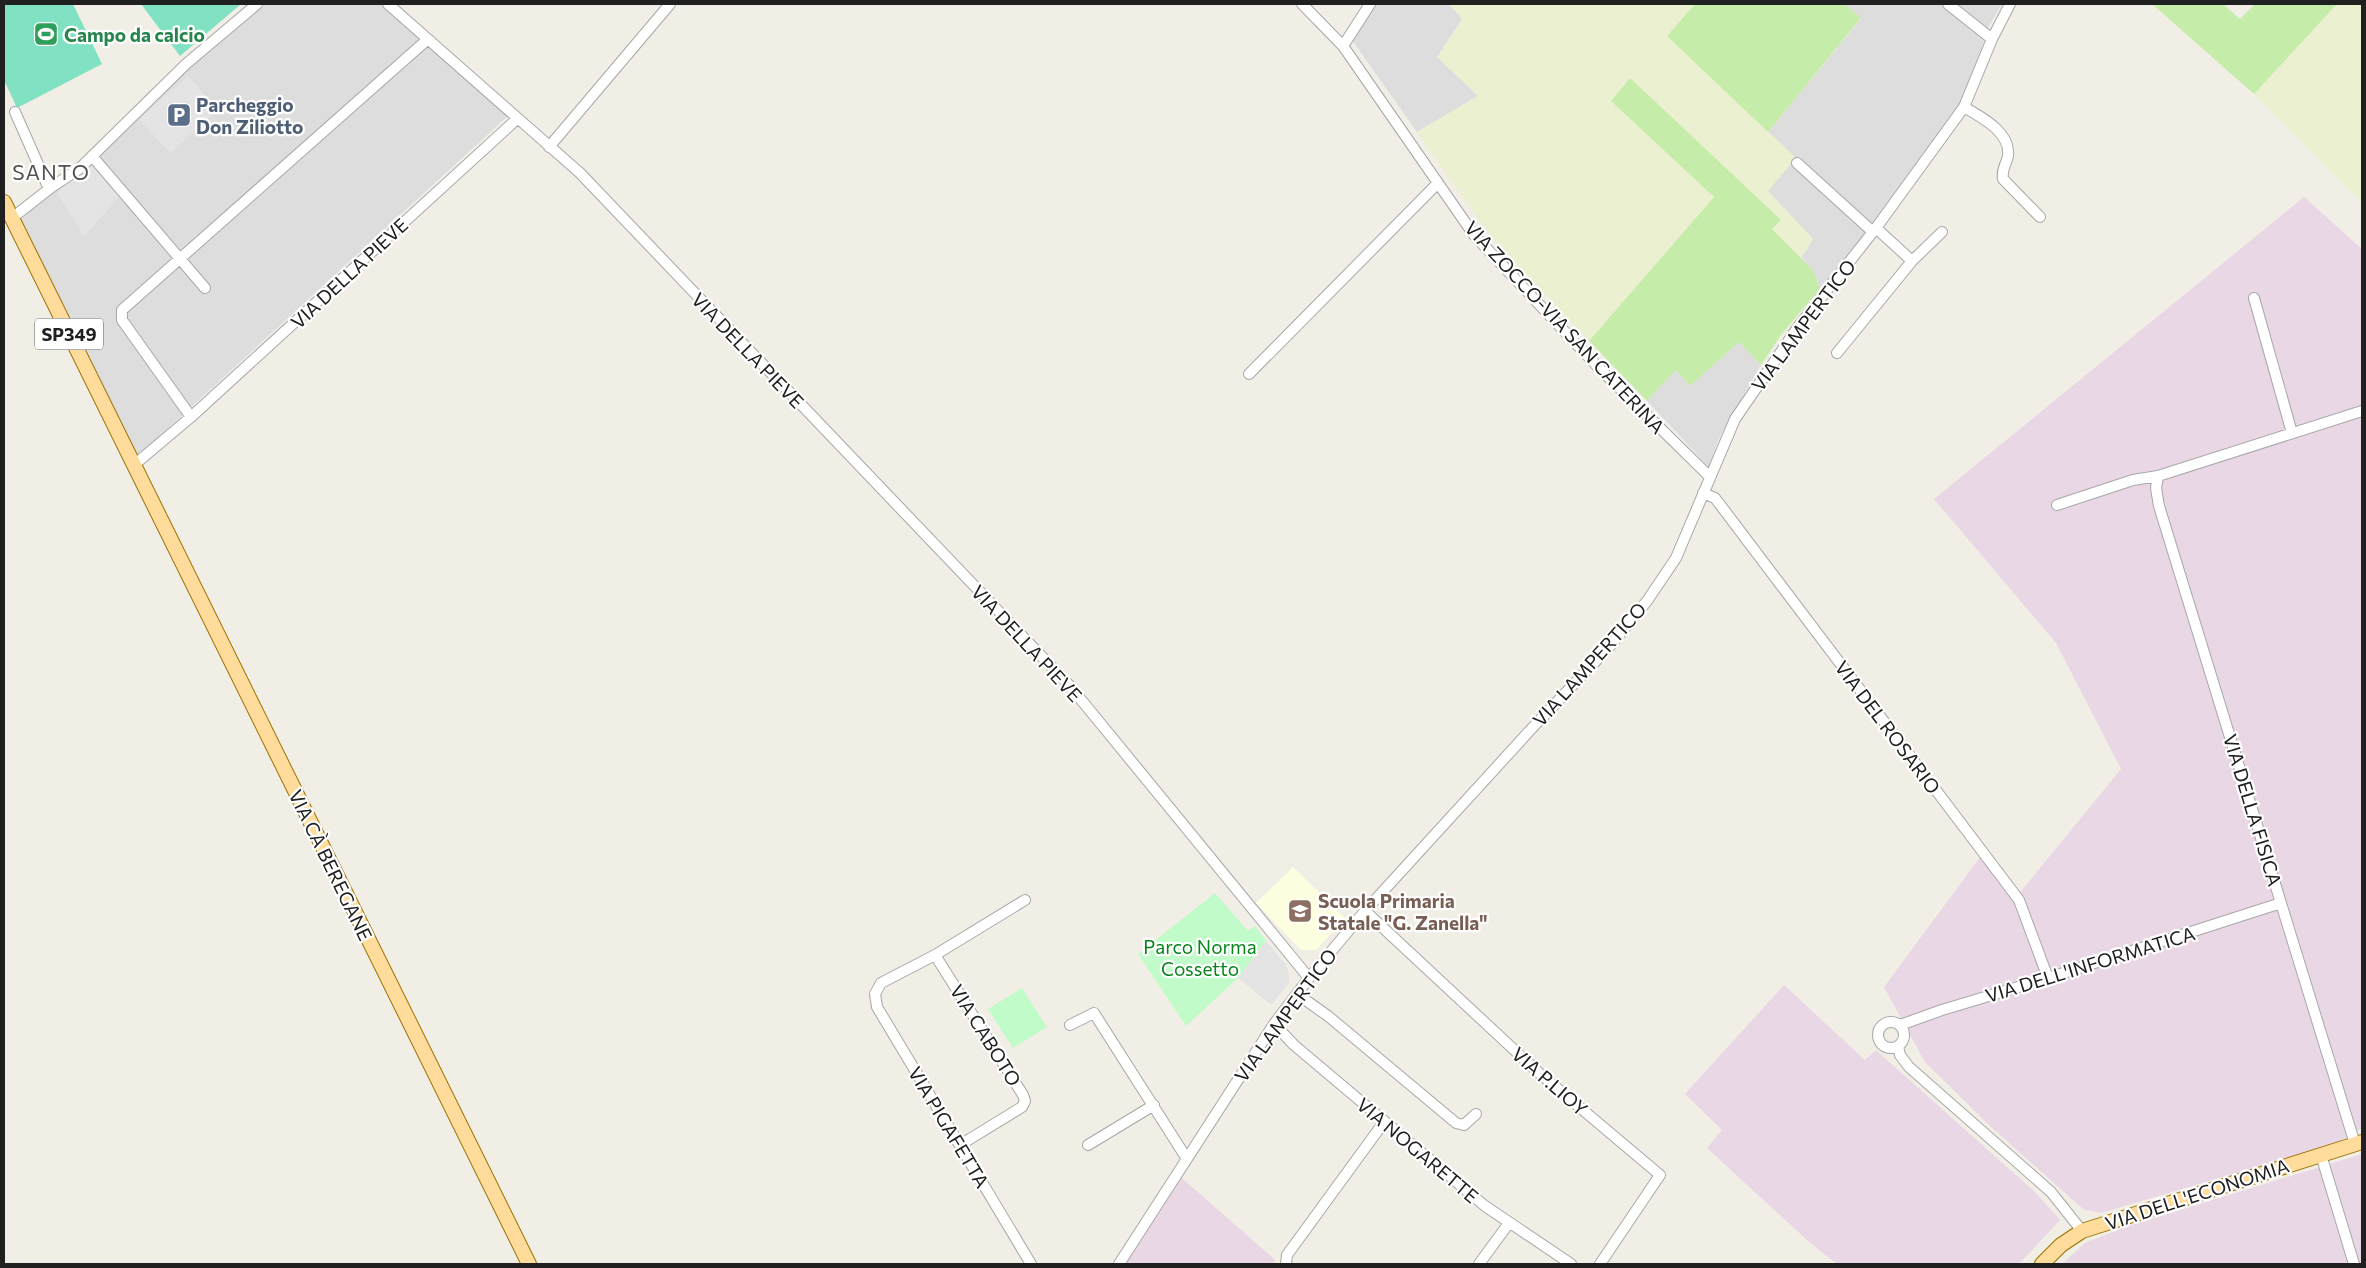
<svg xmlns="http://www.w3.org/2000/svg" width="2366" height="1268" viewBox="0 0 2366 1268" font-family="Commissioner,sans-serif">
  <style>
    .residential { fill: #dedddd }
    .industrial { fill: #ead7e5 }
    .education { fill: #fdffe0 }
    .farmland { fill: #ebf0d0 }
    .grass { fill: #c6ecaa }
    .park { fill: #c2fbca }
    .pitch { fill: #81e2c3 }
    .parking { fill: #e4e4e4 }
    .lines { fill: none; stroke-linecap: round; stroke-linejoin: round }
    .minor-casing { stroke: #a7a7a7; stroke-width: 12 }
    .major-casing { stroke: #9b7300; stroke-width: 16 }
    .minor { stroke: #fff; stroke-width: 10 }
    .major { stroke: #ffdb9c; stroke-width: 14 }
    .labels { text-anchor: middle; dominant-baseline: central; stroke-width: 4.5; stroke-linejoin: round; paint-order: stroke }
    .shield { fill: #fff; stroke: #636363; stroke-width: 1 }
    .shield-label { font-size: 18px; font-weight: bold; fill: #202020 }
    .leisure-label { font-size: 19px; font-weight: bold; fill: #27864d; stroke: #fff; text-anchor: start }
    .service-label { font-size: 19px; font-weight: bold; fill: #4e5e75; stroke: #fff; text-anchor: start }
    .street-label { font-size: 19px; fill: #202020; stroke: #fff }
    .education-label { font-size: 19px; font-weight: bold; fill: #785e54; stroke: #fff; text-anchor: start }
    .park-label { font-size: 19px; fill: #08841b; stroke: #fff }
    .quarter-label { font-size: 21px; letter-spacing: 1px; fill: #535353; stroke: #fff }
  </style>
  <rect width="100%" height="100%" fill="#f1eee6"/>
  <path class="residential" d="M259 4H387L511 113 138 456 19 221Z
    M1375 4H1449L1462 18 1478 96 1417 132 1352 40Z
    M1844 4H2002L1989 26 1963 102 1873 229 1820 289 1813 270 1801 257 1813 239 1768 191V132L1861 19Z
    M1739 342 1761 365 1719 438 1709 467 1647 401 1676 370 1690 386Z"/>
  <path class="industrial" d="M2304 197 2362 249V1128L2335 1144 2101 1213 2083 1209 1990 1126 1925 1062 1884 987 1984 852 2018 895 2121 769 2056 643 1934 499Z
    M1784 985 1865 1060 1876 1050 2037 1194 2060 1220 2019 1264H1837L1807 1240 1707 1148 1722 1130 1685 1094Z
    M2362 1154V1264H2062L2085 1243 2122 1228Z
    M1182 1178 1275 1260 1274 1264H1126Z"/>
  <path class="education" d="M1293 867 1345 918 1316 950H1301L1256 903Z"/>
  <path class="farmland" d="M1449 4H1695L1668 36 1796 158 1768 191 1813 239 1807 250 1801 257 1772 229 1781 220 1611 101 1714 197 1589 341 1488 233 1417 132 1478 96 1437 57 1462 19Z
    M2337 4H2362V203L2254 94Z"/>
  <path class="grass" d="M1695 4H1844L1861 18 1768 132 1667 36Z
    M2152 4H2223L2240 19 2255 4H2337L2254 94Z
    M1630 78 1781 220 1772 229 1813 270 1820 289 1781 335 1761 365 1739 342 1690 386 1676 370 1647 401 1589 341 1714 197 1611 101Z"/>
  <path class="park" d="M1215 893 1248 931 1255 926 1266 941 1238 978 1186 1026 1138 954Z
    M1022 988 1047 1027 1013 1048 988 1009Z"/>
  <path class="pitch" d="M4 4H73L102 64 17 108 4 80Z
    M141 4H241L180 56Z"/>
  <path class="parking" d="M188 76 218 110 170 153 139 119Z
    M90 160 120 196 84 236 57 193Z
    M1266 941 1286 965 1289 974V983L1271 1005 1238 978Z"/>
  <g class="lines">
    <defs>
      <path id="minor" d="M388 4 580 173 1069 685 1309 978
        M1302 4 1343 46 1474 235 1598 367 1710 477
        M1948 4 1992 39
        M1343 46 1370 4
        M1964 107C1981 117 2011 132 2008 156 2006 165 2001 170 2003 179L2040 217
        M15 112 49 189
        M549 147 670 4
        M92 156 205 288
        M1797 163 1873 232
        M12 218 53 186 79 169 186 64 257 4
        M1912 261 1942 232
        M2254 298 2292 433
        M1837 353 1912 261 1876 228
        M1249 374 1438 183
        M191 417 122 320V310L428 39
        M134 465 191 417 517 119
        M2158 476 2156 488 2159 506 2355 1144
        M1703 493 1715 498 2019 900 2048 978
        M2057 505 2133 480 2158 476 2362 411
        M1025 900 935 955 881 983 875 994 877 1007 1031 1264
        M1365 911 1539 1073 1660 1175 1600 1264
        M935 955 1023 1095 1025 1101 1022 1107 960 1145
        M1297 994 1328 1016 1456 1123 1464 1125 1476 1114
        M1878 1035a13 13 0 1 1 26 0a13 13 0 1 1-26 0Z
        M1274 1024 1294 1045 1485 1206 1571 1264
        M1070 1025 1094 1013 1187 1159
        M1900 1025 1942 1010 2048 978 2281 903
        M1898 1046 1900 1055 1909 1067 2051 1192 2082 1231
        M1088 1145 1154 1105
        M2321 1155 2354 1264
        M1119 1264 1274 1024 1309 978 1365 911 1534 726 1611 645 1647 601 1676 558 1735 419 1798 327 1876 228 1964 107 1992 39 2010 4
        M1286 1264 1287 1255 1384 1122
        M1479 1264 1509 1223"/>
      <path id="major" d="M4 202 529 1264
        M2042 1264 2061 1245 2082 1231 2362 1142"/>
    </defs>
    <use href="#minor" class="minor-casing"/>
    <use href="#major" class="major-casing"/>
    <use href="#minor" class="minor"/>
    <use href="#major" class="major"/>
  </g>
  <defs>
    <symbol id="stadium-square" viewBox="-11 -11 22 22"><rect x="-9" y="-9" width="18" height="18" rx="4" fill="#2e9e5b" stroke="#fff"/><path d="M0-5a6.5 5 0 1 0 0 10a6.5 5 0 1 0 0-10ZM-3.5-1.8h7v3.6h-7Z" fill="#fff"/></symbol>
    <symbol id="parking-square" viewBox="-11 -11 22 22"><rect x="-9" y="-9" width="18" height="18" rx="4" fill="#5c6f8a" stroke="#fff"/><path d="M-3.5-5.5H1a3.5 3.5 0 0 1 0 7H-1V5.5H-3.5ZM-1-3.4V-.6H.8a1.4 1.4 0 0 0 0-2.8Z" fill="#fff"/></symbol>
    <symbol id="school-square" viewBox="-11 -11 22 22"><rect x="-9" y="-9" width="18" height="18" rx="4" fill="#8d6e63" stroke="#fff"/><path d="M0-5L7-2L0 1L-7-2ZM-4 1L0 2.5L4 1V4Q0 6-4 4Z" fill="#fff"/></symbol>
  </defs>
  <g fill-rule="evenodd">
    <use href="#stadium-square" x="32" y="20" width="28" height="28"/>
    <use href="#parking-square" x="165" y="101" width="28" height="28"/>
    <use href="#school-square" x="1286" y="897" width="28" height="28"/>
  </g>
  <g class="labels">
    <rect class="shield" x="35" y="318.5" width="68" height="31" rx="4"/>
    <g class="shield-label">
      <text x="69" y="334">SP349</text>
    </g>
    <g class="leisure-label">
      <text x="64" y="34">Campo da calcio</text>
    </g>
    <g class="service-label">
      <text x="196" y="104">Parcheggio<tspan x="196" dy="22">Don Ziliotto</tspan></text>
    </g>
    <g class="street-label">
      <text transform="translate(349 273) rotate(-43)">VIA DELLA PIEVE</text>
      <text transform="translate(1803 325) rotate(-53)">VIA LAMPERTICO</text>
      <text transform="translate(1565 327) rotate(47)">VIA ZOCCO-VIA SAN CATERINA</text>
      <text transform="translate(748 350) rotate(46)">VIA DELLA PIEVE</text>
      <text transform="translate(1027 643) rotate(47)">VIA DELLA PIEVE</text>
      <text transform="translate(1589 664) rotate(-48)">VIA LAMPERTICO</text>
      <text transform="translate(1888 727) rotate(53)">VIA DEL ROSARIO</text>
      <text transform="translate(2253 810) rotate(73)">VIA DELLA FISICA</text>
      <text transform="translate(331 865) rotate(64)">VIA CÀ BEREGANE</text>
      <text transform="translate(2090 964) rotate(-17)">VIA DELL'INFORMATICA</text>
      <text transform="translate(1285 1015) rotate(-54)">VIA LAMPERTICO</text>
      <text transform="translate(986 1035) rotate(58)">VIA CABOTO</text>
      <text transform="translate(1550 1081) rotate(41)">VIA P.LIOY</text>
      <text transform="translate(949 1127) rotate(59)">VIA PIGAFETTA</text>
      <text transform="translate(1418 1150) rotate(40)">VIA NOGARETTE</text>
      <text transform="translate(2197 1194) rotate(-18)">VIA DELL'ECONOMIA</text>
    </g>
    <g class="education-label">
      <text x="1318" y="900">Scuola Primaria<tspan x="1318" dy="22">Statale "G. Zanella"</tspan></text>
    </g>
    <g class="park-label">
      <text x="1200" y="946">Parco Norma<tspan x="1200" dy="22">Cossetto</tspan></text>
    </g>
    <g class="quarter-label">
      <text x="51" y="171">SANTO</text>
    </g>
  </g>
  <rect width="2366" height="1268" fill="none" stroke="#202020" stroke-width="10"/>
</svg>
